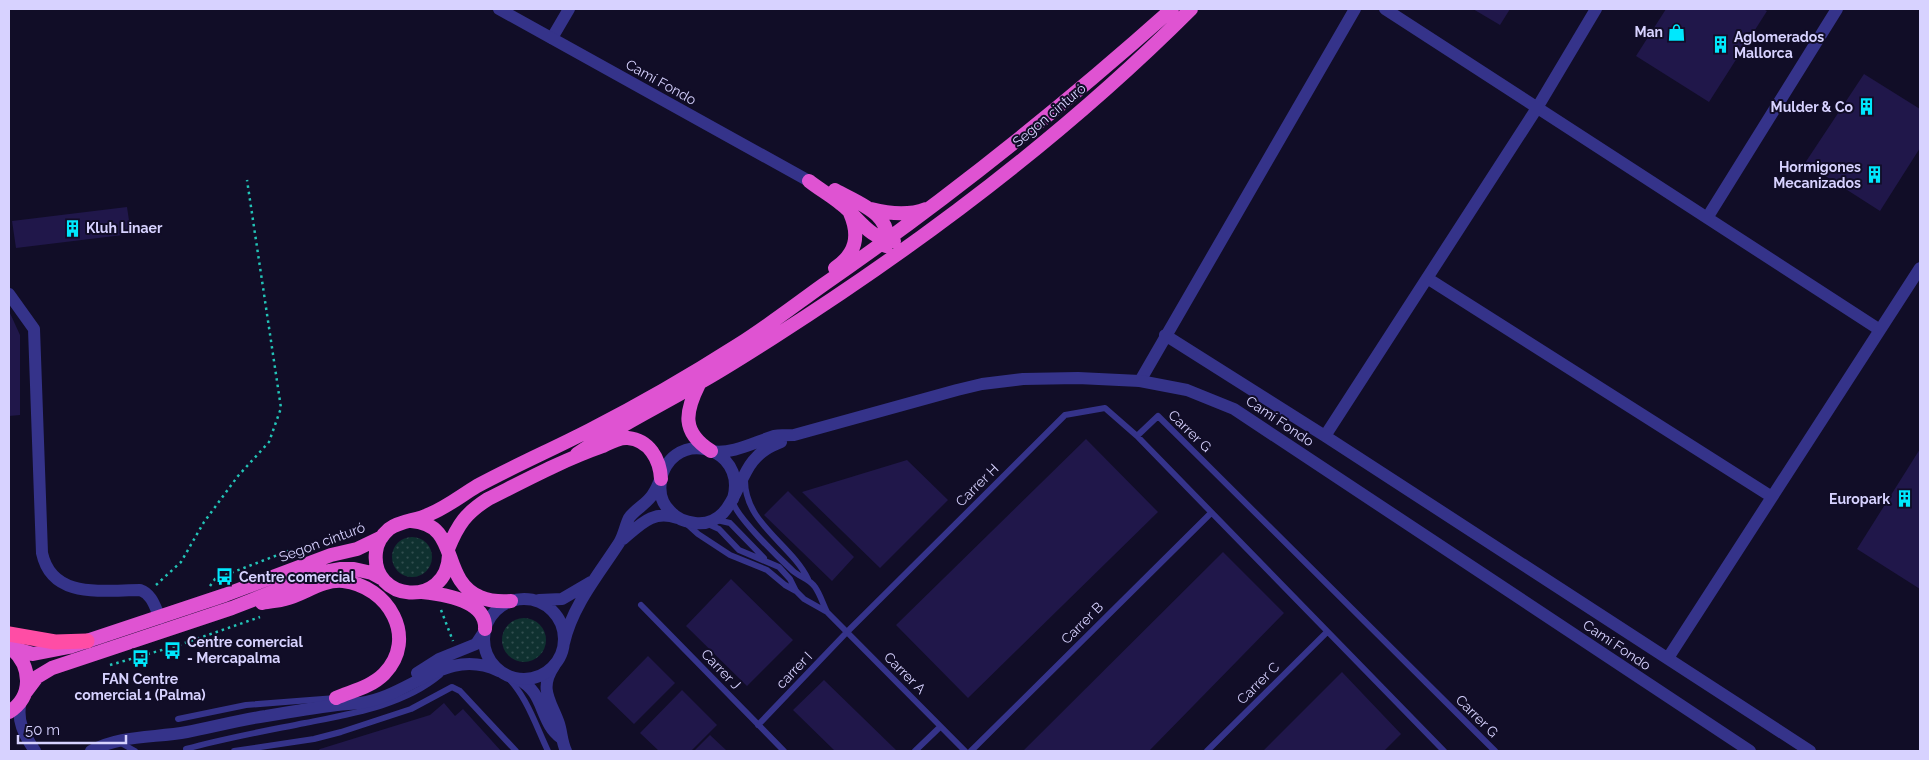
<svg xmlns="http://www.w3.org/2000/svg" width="1929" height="760" viewBox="0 0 1929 760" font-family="Raleway,sans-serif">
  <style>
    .grass { fill: url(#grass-dots) }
    .building { fill: #20174a }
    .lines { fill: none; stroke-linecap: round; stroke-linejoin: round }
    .path { stroke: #23c3b7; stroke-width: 2.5; stroke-dasharray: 2.5 4; stroke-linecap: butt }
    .service { stroke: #35338a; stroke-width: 6 }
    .minor { stroke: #35338a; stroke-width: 12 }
    .tertiary { stroke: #35338a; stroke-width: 12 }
    .trunk { stroke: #df53d2; stroke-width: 14 }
    .motorway { stroke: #ff4da5; stroke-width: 15 }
    .labels { text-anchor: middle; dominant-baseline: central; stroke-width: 4; stroke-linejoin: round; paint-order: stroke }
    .poi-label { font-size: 14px; font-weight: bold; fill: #d7d2ff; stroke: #110d27; text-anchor: end }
    .street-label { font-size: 14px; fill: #d7d2ff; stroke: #110d27 }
  </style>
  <defs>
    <pattern id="grass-dots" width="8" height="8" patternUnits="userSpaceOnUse" patternTransform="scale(1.25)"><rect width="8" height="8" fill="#0f3130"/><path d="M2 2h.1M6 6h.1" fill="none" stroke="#314e4f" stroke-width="1.8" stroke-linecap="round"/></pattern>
  </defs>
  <rect width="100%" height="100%" fill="#110d27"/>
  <path class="grass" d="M392 557a20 20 0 1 1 40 0a20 20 0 1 1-40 0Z
    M502 640a22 22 0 1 1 44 0a22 22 0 1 1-44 0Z"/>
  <path class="building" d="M1473 9H1510L1500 25Z
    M1666 9H1763L1767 11 1709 102 1636 56Z
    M1864 74 1920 109V148L1880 211 1805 163Z
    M127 207 131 234 16 248 12 221Z
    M9 311 20 335V415L9 416Z
    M1086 439 1158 512 968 698 896 625Z
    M1920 449V589L1857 549Z
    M907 460 948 500 880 568 802 492Z
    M788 491 854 557 832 581 764 515Z
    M1223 552 1284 613 1149 751H1023Z
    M731 579 793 640 747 686 686 626Z
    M648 656 675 683 634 724 607 698Z
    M1342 672 1401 734 1384 751H1263Z
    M824 680 896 750 895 751H835L793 710Z
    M682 690 717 725 691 751H659L640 733Z
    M444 703 455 716 463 709 501 751H317L320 749 430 715Z
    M710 735 727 751H694Z"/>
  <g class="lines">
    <path class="path" d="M156 585 181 562 204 522 238 476 269 442 281 408 247 180
      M210 586 215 579 288 551
      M441 610 453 641
      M110 665 179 645 260 617"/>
    <path class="service" d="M745 479C744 523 791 544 808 579
      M733 501C734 515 781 560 793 571 800 577 810 579 815 587 820 594 823 604 827 612
      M717 520 730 523 764 558
      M687 524 698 534 730 555 767 570 785 585 796 591
      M708 524 719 529 739 550 779 567 790 579 796 591 804 599 827 612 965 751
      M641 605 784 751
      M505 675C526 694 536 726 548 751
      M178 719 246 705 336 698
      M758 725 847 632 1065 415 1105 408 1137 436
      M119 742 135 751
      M186 749C225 738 265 731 305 723 350 714 403 706 440 675
      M234 751 314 739 341 732 411 709 452 687 460 691 516 751
      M915 751 940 727
      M971 751 1211 513
      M1207 751 1327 632
      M1444 751 1137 436 1158 416 1495 751"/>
    <path class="minor" d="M1385 9 1880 330
      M552 38 569 9
      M1707 218 1837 9
      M1427 278 1772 497
      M9 294 34 329 42 553C52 600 104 590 140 590 152 594 155 607 160 618
      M1165 335 1325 436 1810 751
      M1140 381 1355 9
      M1325 436 1537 108 1596 9
      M1668 658 1920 268
      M554 666C539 688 550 700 558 721 562 731 561 740 566 751
      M518 679C540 691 539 707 550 726 553 731 557 735 561 738"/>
    <path class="tertiary" d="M499 9 809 181
      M711 451C731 455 755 442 774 436 781 435 788 435 794 435L957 390 982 384 1023 379 1078 378 1140 381 1187 390 1234 409 1750 751
      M661 481C659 493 662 504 671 512 677 519 686 522 695 523 732 527 735 483 753 461 761 451 769 447 781 442
      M623 539C640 525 653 509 677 518
      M484 639a40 40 0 1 1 80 0a40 40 0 1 1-80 0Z
      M539 600 562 599 591 582
      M564 643C572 606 599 574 619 543 624 535 625 526 629 518 635 509 647 504 653 494 662 481 662 465 676 455 691 444 712 447 725 460 735 471 737 485 733 499
      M417 673 439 659 476 644 484 632
      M21 700C16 720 24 735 35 751
      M91 751C120 735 154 738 187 732 213 727 239 720 266 716 289 712 313 708 337 705 345 704 352 704 360 703 411 696 446 646 499 671"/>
    <path class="trunk" d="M809 181C819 189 830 195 841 204 858 217 870 240 894 241
      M835 190C858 203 894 214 886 246
      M871 209C890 214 908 216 926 209
      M835 268C856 254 860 236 850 213
      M699 384C685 412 681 432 711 451
      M577 454C616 427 658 407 699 383 724 369 749 353 774 337 923 242 1066 134 1191 9
      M411 521C461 524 439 579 480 597 490 601 500 602 511 601
      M448 549C458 524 466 513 488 499 526 480 563 460 603 446 611 442 619 437 628 438 649 440 660 459 661 479
      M449 555C447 609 370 602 376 552 377 543 382 535 389 529 401 520 417 521 430 514 447 507 462 495 477 486 514 466 553 449 590 430 641 404 691 375 738 345 768 326 795 305 823 285 946 200 1061 108 1172 9
      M422 592C442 594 487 600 485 629
      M262 603C270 601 278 601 285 599 305 594 322 579 343 581 388 586 419 638 384 674 371 687 352 691 336 698
      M9 647 33 654 69 647 225 595 331 555 357 549 382 537
      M25 693 37 677 52 668 232 608 324 572 341 569H354L372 573 383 579
      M9 712C33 697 32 667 12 649"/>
    <path class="motorway" d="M9 634 55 642 87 641"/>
  </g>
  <defs>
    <symbol id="shop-bare" viewBox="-9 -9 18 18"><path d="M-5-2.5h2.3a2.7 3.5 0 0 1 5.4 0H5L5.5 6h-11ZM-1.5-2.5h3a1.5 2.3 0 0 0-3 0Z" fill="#00e8fd" stroke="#110d27" stroke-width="2.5" paint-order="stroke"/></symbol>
    <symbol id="building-bare" viewBox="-9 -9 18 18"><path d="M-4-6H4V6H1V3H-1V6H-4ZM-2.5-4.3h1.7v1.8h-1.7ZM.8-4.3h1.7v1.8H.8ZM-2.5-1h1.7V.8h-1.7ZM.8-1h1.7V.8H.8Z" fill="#00e8fd" stroke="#110d27" stroke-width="2.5" paint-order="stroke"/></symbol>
    <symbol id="bus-bare" viewBox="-9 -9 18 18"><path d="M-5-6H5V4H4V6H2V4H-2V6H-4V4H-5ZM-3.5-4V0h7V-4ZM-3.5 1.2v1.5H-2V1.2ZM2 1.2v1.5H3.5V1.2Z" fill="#00e8fd" stroke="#110d27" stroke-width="2.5" paint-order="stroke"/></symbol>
  </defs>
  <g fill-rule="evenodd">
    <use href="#shop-bare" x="1664" y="20" width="25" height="25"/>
    <use href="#building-bare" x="1708" y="32" width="25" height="25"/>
    <use href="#building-bare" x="1854" y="94" width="25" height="25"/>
    <use href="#building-bare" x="1862" y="162" width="25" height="25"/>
    <use href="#building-bare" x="60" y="216" width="25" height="25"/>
    <use href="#building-bare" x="1892" y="486" width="25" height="25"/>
    <use href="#bus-bare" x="212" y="564" width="25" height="25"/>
    <use href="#bus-bare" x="160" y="638" width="25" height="25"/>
    <use href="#bus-bare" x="128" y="646" width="25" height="25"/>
  </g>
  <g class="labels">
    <g class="poi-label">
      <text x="1663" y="32">Man</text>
      <text x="1734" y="37" text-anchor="start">Aglomerados<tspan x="1734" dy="16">Mallorca</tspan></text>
      <text x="1853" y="107">Mulder &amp; Co</text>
      <text x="1861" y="167">Hormigones<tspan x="1861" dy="16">Mecanizados</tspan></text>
      <text x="86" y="228" text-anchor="start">Kluh Linaer</text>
      <text x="1890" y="499">Europark</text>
      <text x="239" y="577" text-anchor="start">Centre comercial</text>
      <text x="187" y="642" text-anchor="start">Centre comercial<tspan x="187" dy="16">- Mercapalma</tspan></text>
      <text x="140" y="679" text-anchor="middle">FAN Centre<tspan x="140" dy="16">comercial 1 (Palma)</tspan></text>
    </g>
    <g class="street-label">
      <text transform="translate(661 82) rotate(29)">Camí Fondo</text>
      <text transform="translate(1049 115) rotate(-40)">Segon cinturó</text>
      <text transform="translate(1280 421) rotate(34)">Camí Fondo</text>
      <text transform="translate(1190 431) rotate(44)">Carrer G</text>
      <text transform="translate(977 485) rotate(-45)">Carrer H</text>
      <text transform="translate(322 542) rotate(-20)">Segon cinturó</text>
      <text transform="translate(1082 623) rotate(-45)">Carrer B</text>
      <text transform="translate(1617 645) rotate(34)">Camí Fondo</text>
      <text transform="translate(721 669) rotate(46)">Carrer J</text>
      <text transform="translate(794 670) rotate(-46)">carrer I</text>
      <text transform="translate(905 673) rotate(45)">Carrer A</text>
      <text transform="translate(1258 683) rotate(-45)">Carrer C</text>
      <text transform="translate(1477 716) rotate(45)">Carrer G</text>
    </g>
  </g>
  <rect width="1929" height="760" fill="none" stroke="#d7d2ff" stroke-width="20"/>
  <path d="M18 735v8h108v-8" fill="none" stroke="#d7d2ff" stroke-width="2.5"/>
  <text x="25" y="735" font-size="15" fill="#d7d2ff" stroke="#110d27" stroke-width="4" paint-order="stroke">50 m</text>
</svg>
